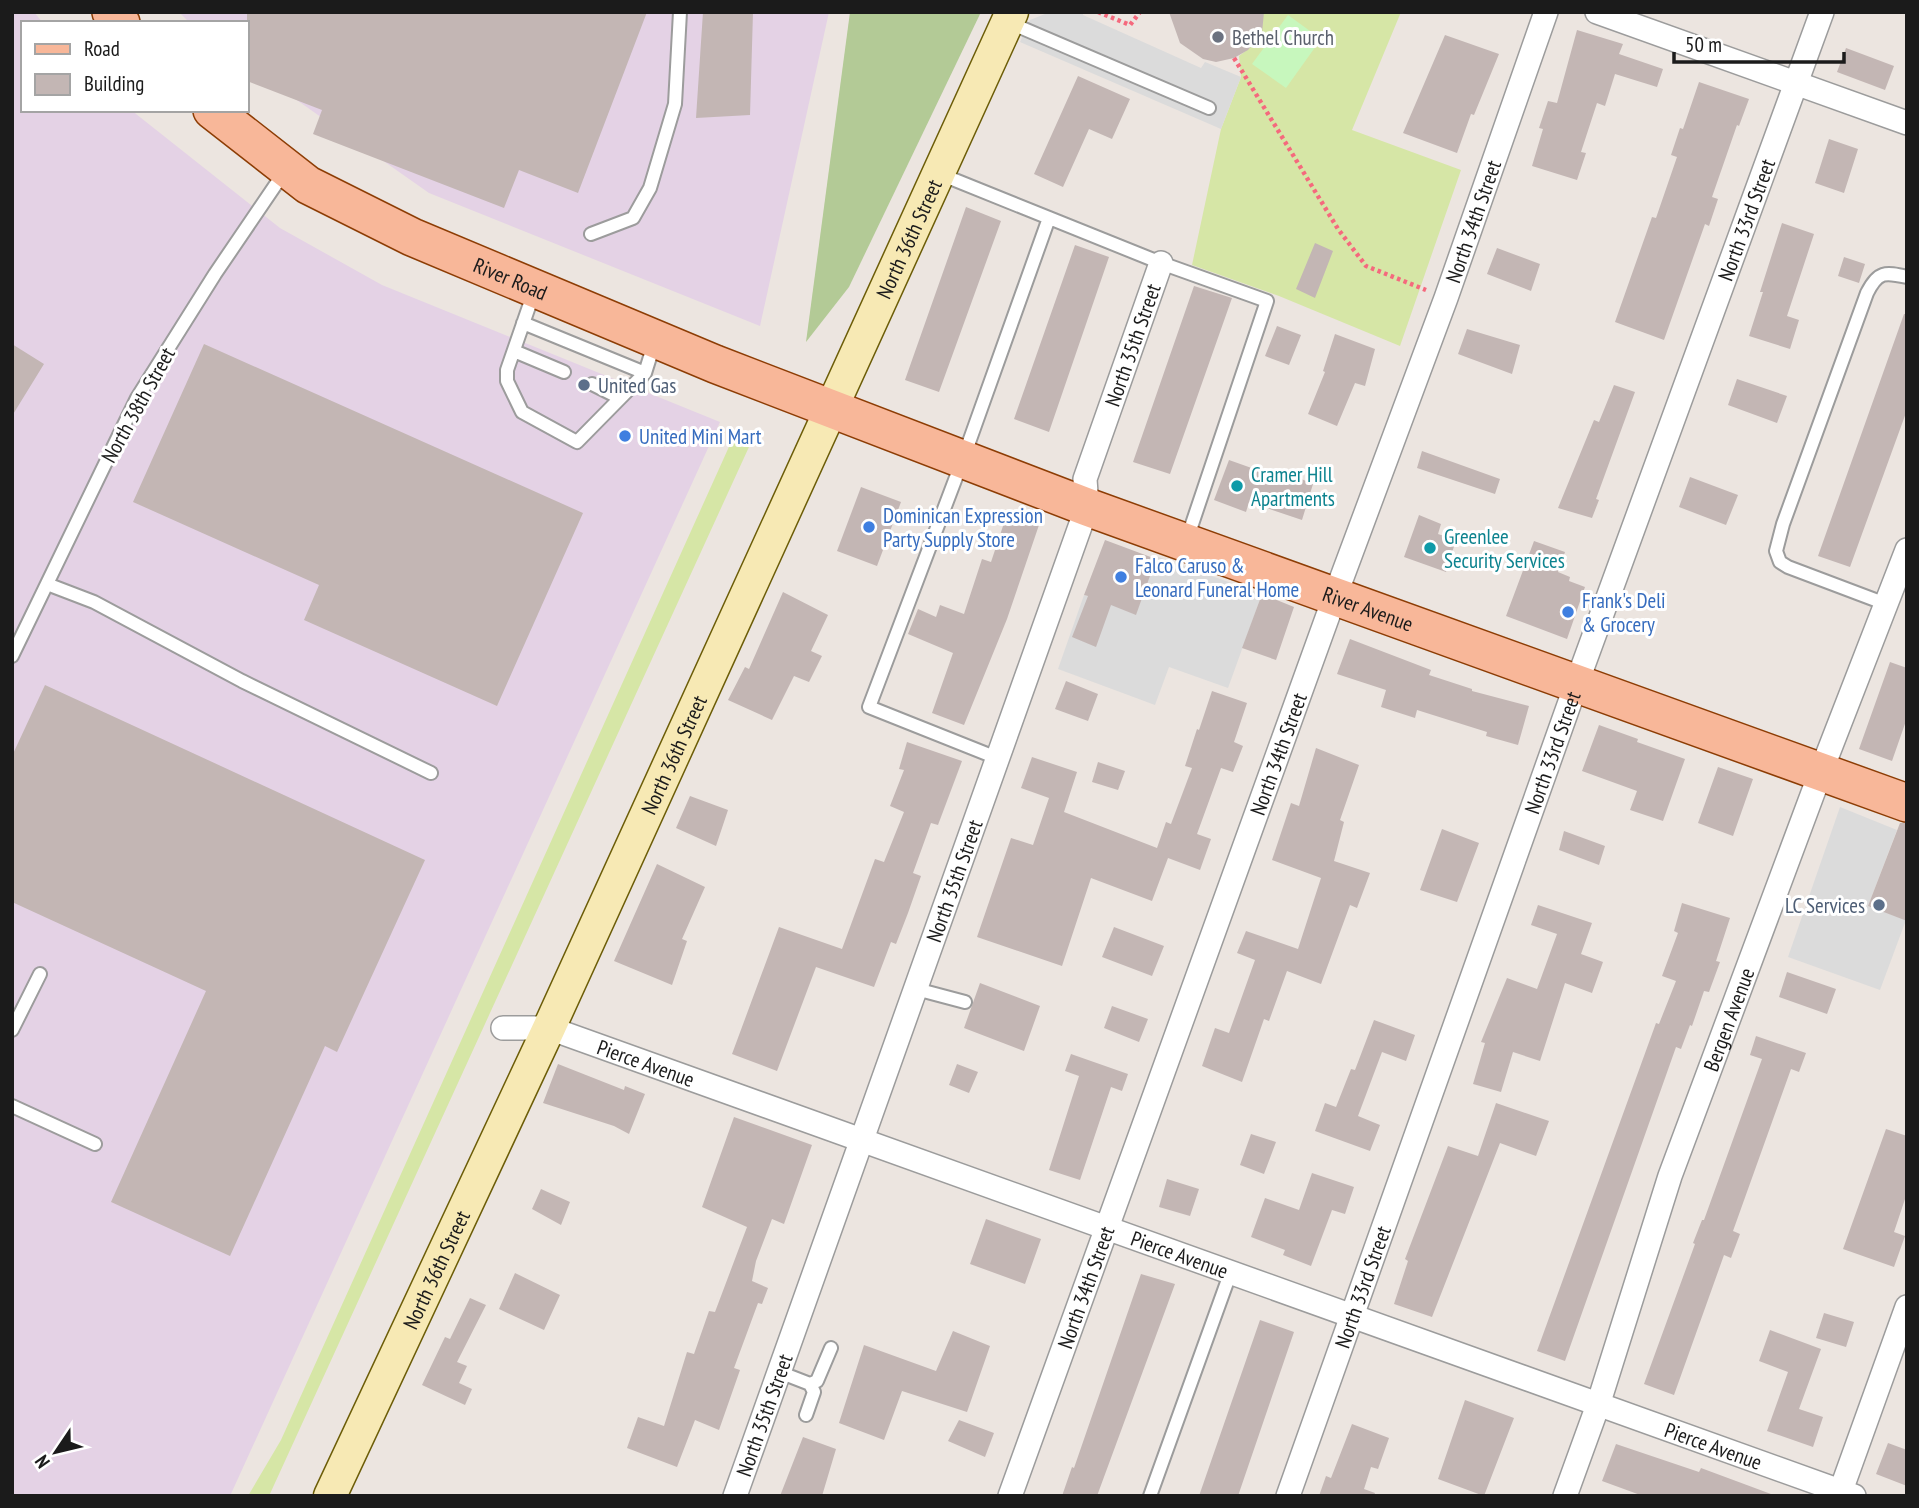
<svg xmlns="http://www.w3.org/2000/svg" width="1919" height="1508" viewBox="0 0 1919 1508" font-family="'PT Sans Narrow',sans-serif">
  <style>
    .industrial { fill: #e4d2e5 }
    .grass { fill: #d6e6a6 }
    .forest { fill: #b3ca96 }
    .park { fill: #c7f7bd }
    .parking { fill: #dbdbdb }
    .building { fill: #c3b6b4 }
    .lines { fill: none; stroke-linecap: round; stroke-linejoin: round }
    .lane-casing { stroke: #9c9c9c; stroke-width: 16 }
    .street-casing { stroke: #9c9c9c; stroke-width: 26 }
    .secondary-casing { stroke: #6c5d08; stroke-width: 35 }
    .primary-casing { stroke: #8d3d05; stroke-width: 40 }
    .path { stroke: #f5697d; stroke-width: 4.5; stroke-dasharray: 3.5 3.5; stroke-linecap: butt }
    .lane { stroke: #fff; stroke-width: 12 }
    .street { stroke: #fff; stroke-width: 23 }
    .secondary { stroke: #f7e9b4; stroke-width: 32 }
    .primary { stroke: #f8b799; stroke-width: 37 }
    .worship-dot { fill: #6b7280; stroke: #fff; stroke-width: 2.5 }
    .service-dot { fill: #5c6f8a; stroke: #fff; stroke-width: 2.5 }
    .shop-dot { fill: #3f7fe0; stroke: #fff; stroke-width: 2.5 }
    .culture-dot { fill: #0f9aa8; stroke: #fff; stroke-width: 2.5 }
    .labels { text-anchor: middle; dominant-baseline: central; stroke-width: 6; stroke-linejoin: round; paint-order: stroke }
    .worship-label { font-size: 21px; fill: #5b616d; stroke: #fff; text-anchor: start }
    .street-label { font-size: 21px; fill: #1b1b1b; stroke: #fff }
    .service-label { font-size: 21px; fill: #4e5e75; stroke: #fff; text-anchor: start }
    .shop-label { font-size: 21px; fill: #366cbe; stroke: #fff; text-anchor: start }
    .culture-label { font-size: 21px; fill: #0d838f; stroke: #fff; text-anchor: start }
  </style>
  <rect width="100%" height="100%" fill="#ece5e0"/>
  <path class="industrial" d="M12 12H34L43 23H23V110H131L280 228 382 285 720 422 230 1496H12Z
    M179 12H829L760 326 429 193 247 65V23H190Z"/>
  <path class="grass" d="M1263 12H1401L1352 130 1461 170 1400 346 1279 296 1192 265 1221 129 1241 77 1239 56C1256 44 1264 32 1263 12Z
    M737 429 754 436 269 1496H248L281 1440Z"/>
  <path class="forest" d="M850 12H981L849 287 806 342Z"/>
  <path class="park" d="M1288 15 1321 39 1286 88 1252 64Z"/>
  <path class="parking" d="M1050 12H1083V15L1201 68 1205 62 1241 77 1221 129 1020 42 1030 20Z
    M1156 556 1262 594 1228 688 1169 667 1155 705 1058 669 1084 595 1136 613Z
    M1840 807 1897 830 1868 906 1906 920 1880 990 1788 957Z"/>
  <path class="building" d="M247 12H647L578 193 519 170 504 208 313 134 322 110 247 81Z
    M703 12H753L750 115 696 118Z
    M1169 12H1264L1262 33 1248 50 1234 58 1216 62 1203 59 1180 43Z
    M1577 30 1623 44 1619 54 1663 69 1657 87 1615 74 1605 106 1597 103 1581 152 1586 153 1577 180 1532 166 1543 129 1539 128 1548 101 1557 103Z
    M1445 35 1499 54 1474 115 1471 114 1457 153 1403 133Z
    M1846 48 1894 66 1885 90 1837 72Z
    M1078 76 1130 99 1112 139 1089 129 1063 187 1034 174Z
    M1699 82 1749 99 1739 126 1737 125 1712 197 1718 199 1709 226 1705 224 1664 340 1615 322 1652 217 1656 218 1677 157 1671 155 1680 128 1683 129Z
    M1829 139 1858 149 1844 193 1815 183Z
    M966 207 1001 221 939 392 905 380Z
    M1782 223 1814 234 1787 316 1799 320 1790 349 1749 336 1763 292H1760Z
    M1315 243 1333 251 1315 298 1296 289Z
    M1075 245 1109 257 1049 432 1014 419Z
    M1497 248 1540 264 1531 291 1487 274Z
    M1844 257 1865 264 1859 283 1838 276Z
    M1194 286 1232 298 1170 474 1133 462Z
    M1904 314H1907V410L1850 567 1818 556Z
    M1277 326 1301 335 1289 365 1265 356Z
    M1467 329 1520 345 1512 374 1458 354Z
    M1335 334 1375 349 1365 386 1355 383 1337 426 1308 414 1325 372 1323 371Z
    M12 344 44 364 12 416Z
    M204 344 583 513 497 706 304 620 319 585 133 502Z
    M1737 379 1787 396 1777 423 1728 405Z
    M1614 385 1635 392 1596 499 1599 500 1592 518 1558 508 1594 420 1599 422Z
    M1422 451 1500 479 1495 494 1417 468Z
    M1229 460 1283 479 1285 472 1313 484 1302 520 1249 502 1246 512 1214 500Z
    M1690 477 1738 495 1726 525 1679 507Z
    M861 487 901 502 877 566 837 551Z
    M1007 514 1039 525 1007 619 964 725 932 713 953 653 908 634 918 609 936 617 940 605 964 614 982 559 991 562Z
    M1419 515 1441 524 1438 534 1456 540 1446 572 1404 557Z
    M1105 540 1156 559 1136 615 1111 605 1096 647 1072 637 1088 596 1084 595Z
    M1534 541 1565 552 1558 572 1570 577 1569 581 1585 587 1567 639 1506 616Z
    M783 592 828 615 811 651 822 656 809 682 794 676 772 720 728 700 745 667 749 669Z
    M1262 594 1294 607 1276 660 1242 648Z
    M1350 639 1431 670 1429 675 1472 689V691L1529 706 1518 745 1486 736 1487 732 1417 710 1415 718 1381 707 1386 690 1337 674Z
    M1890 662 1907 668V718L1892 761 1859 749Z
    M1066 681 1098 694 1088 721 1055 709Z
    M45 685 425 860 337 1052 325 1046 230 1256 111 1202 206 991 12 902V756Z
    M1212 691 1247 703 1234 742 1243 746 1233 772 1221 768 1197 834 1211 839 1200 870 1168 858 1152 901 1091 878 1062 966 977 937 1011 838 1033 845 1049 798 1021 788 1032 757 1077 772 1064 812 1157 848 1166 822 1171 824 1192 768 1185 766 1197 729 1199 730Z
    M1599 725 1638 739 1637 742 1685 759 1663 821 1630 810 1637 791 1582 771Z
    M907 742 962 761 938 825 931 823 913 873 921 876 908 913 896 944 891 942 874 987 816 967 777 1071 732 1054 779 927 842 949 875 859 884 862 904 812 890 806 904 770 899 769Z
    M1316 748 1359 765 1340 820 1344 822 1334 861 1370 873 1357 908 1350 905 1321 984 1287 971 1269 1021 1264 1019 1242 1082 1202 1066 1215 1028 1229 1033 1255 960 1237 953 1246 931 1298 949 1321 878 1272 860 1291 803 1299 806Z
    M1098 762 1125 771 1118 790 1092 782Z
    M1718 767 1753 779 1733 836 1698 823Z
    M690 796 728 810 716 846 676 828Z
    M1900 823H1907V921L1868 906Z
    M1442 829 1479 843 1457 902 1420 890Z
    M1564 831 1605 846 1599 865 1559 850Z
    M657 864 705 887 682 939 687 941 672 985 614 961Z
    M1682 903 1730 918 1716 961 1720 962 1709 992 1704 991 1692 1026 1690 1025 1681 1049 1676 1047 1565 1361 1537 1351 1656 1023 1659 1024 1676 981 1662 976 1678 933 1674 931Z
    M1538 905 1592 923 1581 954 1603 962 1592 993 1565 983 1540 1061 1513 1052 1501 1092 1473 1084 1485 1043 1481 1042 1507 978 1537 989 1557 934 1531 925Z
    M1114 927 1164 946 1152 976 1102 957Z
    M1787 972 1836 989 1827 1014 1779 997Z
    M980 983 1040 1006 1024 1051 964 1028Z
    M1112 1006 1148 1019 1139 1042 1104 1028Z
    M1374 1020 1415 1035 1406 1061 1382 1052 1358 1116 1380 1125 1370 1151 1315 1131 1325 1103 1336 1107 1351 1069 1355 1070Z
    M1756 1036 1806 1053 1799 1072 1791 1069 1733 1231 1740 1234 1731 1258 1724 1255 1674 1395 1644 1384 1695 1244 1693 1243 1702 1220H1704L1762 1059 1750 1055Z
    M1071 1054 1128 1074 1122 1091 1111 1087 1080 1180 1049 1170 1079 1076 1065 1071Z
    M558 1064 624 1090 625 1086 645 1094 629 1134 614 1126 543 1103Z
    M957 1064 978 1072 969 1093 949 1085Z
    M1496 1103 1549 1121 1536 1156 1500 1143 1432 1317 1394 1304 1408 1261 1405 1259 1448 1146 1478 1156Z
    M734 1117 812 1145 784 1224 772 1219 756 1261 752 1281 768 1288 762 1304 758 1303 734 1368 740 1370 719 1430 695 1420 677 1467 627 1448 638 1417 664 1426 687 1352 694 1354 709 1311 715 1312 747 1227 702 1207Z
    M1886 1129 1907 1136V1193L1894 1232 1905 1236 1894 1267 1843 1249Z
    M1251 1134 1276 1142 1264 1174 1240 1165Z
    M1312 1173 1354 1187 1345 1214 1332 1210 1311 1266 1283 1255 1285 1250 1251 1237 1265 1198 1299 1210Z
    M1167 1179 1199 1189 1190 1216 1159 1207Z
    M541 1189 570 1202 561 1225 532 1209Z
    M986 1219 1041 1239 1025 1284 970 1264Z
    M515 1273 560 1295 544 1330 499 1309Z
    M1141 1274 1175 1284 1097 1496H1062L1072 1467 1074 1468Z
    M470 1298 486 1305 457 1362 467 1366 459 1383 472 1389 465 1405 422 1385 445 1337 450 1339Z
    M1824 1313 1854 1322 1846 1347 1816 1338Z
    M1260 1320 1294 1332 1238 1496H1199Z
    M1770 1330 1821 1349 1799 1409 1823 1417 1813 1447 1767 1431 1788 1372 1759 1361Z
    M953 1331 990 1346 967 1412 902 1391 884 1440 839 1423 864 1345 936 1371Z
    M1465 1400 1514 1418 1484 1496 1438 1479Z
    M959 1420 994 1433 985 1457 948 1441Z
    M1352 1424 1389 1438 1378 1469 1371 1467 1364 1489 1375 1493 1374 1496H1319L1326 1476 1331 1478Z
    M803 1437 836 1449 822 1496H780Z
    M1888 1443 1907 1450V1486L1876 1474Z
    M1616 1444 1699 1472 1701 1468 1771 1494V1496H1643L1602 1481Z"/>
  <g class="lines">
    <defs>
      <path id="lane" d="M1008 22 1209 108
        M940 174 1161 263 1267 301 1187 539
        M591 234 633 218 650 188 675 104 680 12
        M534 292 507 370V381L522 412 577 442 645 373 655 341
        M523 323 645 373
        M514 351 564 372
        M592 384 620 398
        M47 584 94 602 242 681 431 773
        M1886 604 1788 567 1780 562 1776 551 1783 524 1867 293C1878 271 1885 272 1907 277
        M12 656 137 398 215 274 285 171
        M997 758 869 707 963 459 1049 218
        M916 989 965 1002
        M12 1030 40 974
        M12 1106 95 1144
        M779 1372 810 1384 817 1381 831 1348
        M806 1415 814 1392 810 1384
        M1150 1496 1230 1274"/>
      <g id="street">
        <path d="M1597 12 1907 123"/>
        <path id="s1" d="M503 1028H549L1854 1496"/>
        <path id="s2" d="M735 1496 1087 507 1085 479 1161 263"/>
        <path id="s3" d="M1010 1496 1335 596 1446 298 1546 12"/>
        <path id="s4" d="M1288 1496 1576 685 1822 12"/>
        <path id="s5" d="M1565 1496 1598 1405 1670 1176 1820 774 1907 550"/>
        <path d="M1839 1496 1907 1307"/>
      </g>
      <g id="secondary">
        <path id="s6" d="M330 1496 549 1028 1012 12"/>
      </g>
      <g id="primary">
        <path d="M111 12 121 23"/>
        <path id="s7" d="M212 110 308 185 412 237 715 364 1087 507 1907 803"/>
      </g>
    </defs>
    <use href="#lane" class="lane-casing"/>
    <use href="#street" class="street-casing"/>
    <use href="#secondary" class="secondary-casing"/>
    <use href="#primary" class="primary-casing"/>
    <path class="path" d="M1098 12 1130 25 1140 12
      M1234 58 1338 229 1366 266 1426 290"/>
    <use href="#lane" class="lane"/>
    <use href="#street" class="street"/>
    <use href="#secondary" class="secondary"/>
    <use href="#primary" class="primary"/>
  </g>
  <circle class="worship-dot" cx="1218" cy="37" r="7"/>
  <g class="service-dot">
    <circle cx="584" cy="385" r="7"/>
    <circle cx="1879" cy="905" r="7"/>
  </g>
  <g class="shop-dot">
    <circle cx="625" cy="436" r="7"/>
    <circle cx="869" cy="527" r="7"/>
    <circle cx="1121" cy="577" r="7"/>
    <circle cx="1568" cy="612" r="7"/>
  </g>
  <g class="culture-dot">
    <circle cx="1237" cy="486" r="7"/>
    <circle cx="1430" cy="548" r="7"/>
  </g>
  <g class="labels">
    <g class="worship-label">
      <text x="1232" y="37">Bethel Church</text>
    </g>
    <g class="street-label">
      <text stroke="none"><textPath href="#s4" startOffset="1356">North 33rd Street</textPath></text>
      <text stroke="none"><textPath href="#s3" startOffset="1356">North 34th Street</textPath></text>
      <text stroke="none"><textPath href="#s6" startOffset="1384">North 36th Street</textPath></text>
      <text stroke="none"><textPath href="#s7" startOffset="345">River Road</textPath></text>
      <text stroke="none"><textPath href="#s2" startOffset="1220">North 35th Street</textPath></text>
      <text transform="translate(138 405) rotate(-61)">North 38th Street</text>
      <text stroke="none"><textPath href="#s7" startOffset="1264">River Avenue</textPath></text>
      <text stroke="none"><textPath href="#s4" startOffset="789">North 33rd Street</textPath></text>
      <text stroke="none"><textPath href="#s3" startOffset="789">North 34th Street</textPath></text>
      <text stroke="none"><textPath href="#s6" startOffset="817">North 36th Street</textPath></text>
      <text stroke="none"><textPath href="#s2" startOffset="653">North 35th Street</textPath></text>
      <text stroke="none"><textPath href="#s5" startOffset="504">Bergen Avenue</textPath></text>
      <text stroke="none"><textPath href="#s1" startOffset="149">Pierce Avenue</textPath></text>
      <text stroke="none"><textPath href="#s1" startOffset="716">Pierce Avenue</textPath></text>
      <text stroke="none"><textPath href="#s6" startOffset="250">North 36th Street</textPath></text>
      <text stroke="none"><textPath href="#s3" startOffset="222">North 34th Street</textPath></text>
      <text stroke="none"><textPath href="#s4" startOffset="222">North 33rd Street</textPath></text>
      <text stroke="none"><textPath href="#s2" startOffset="86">North 35th Street</textPath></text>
      <text stroke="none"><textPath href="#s1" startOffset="1283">Pierce Avenue</textPath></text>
    </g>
    <g class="service-label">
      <text x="598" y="385">United Gas</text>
      <text x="1865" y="905" text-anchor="end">LC Services</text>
    </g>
    <g class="shop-label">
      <text x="639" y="436">United Mini Mart</text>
      <text x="883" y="515">Dominican Expression<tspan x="883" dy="24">Party Supply Store</tspan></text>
      <text x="1135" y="565">Falco Caruso &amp;<tspan x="1135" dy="24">Leonard Funeral Home</tspan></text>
      <text x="1582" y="600">Frank's Deli<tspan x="1582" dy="24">&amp; Grocery</tspan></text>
    </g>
    <g class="culture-label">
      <text x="1251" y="474">Cramer Hill<tspan x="1251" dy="24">Apartments</tspan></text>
      <text x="1444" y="536">Greenlee<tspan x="1444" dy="24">Security Services</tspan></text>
    </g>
  </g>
  <rect width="1919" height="1508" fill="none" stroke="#1b1b1b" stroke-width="28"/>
  <rect x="21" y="21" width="228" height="91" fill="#ffffff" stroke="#a4a4a4" stroke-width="2"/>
  <rect x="35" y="44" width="35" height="10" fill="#f8b799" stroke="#a4a4a4" stroke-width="2"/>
  <text x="84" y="56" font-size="21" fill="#1b1b1b">Road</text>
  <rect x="35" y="74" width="35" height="21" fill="#c3b6b4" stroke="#a4a4a4" stroke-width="2"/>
  <text x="84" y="91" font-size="21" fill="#1b1b1b">Building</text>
  <g transform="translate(56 1452) rotate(235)" stroke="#ffffff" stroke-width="5" paint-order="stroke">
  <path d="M0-5L12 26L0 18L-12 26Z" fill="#1b1b1b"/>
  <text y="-10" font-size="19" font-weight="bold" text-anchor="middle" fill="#1b1b1b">N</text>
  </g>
  <path d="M1674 52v10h170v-10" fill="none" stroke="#1b1b1b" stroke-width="3.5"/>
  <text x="1685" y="52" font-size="21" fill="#1b1b1b" stroke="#ffffff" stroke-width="5" paint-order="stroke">50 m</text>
</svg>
